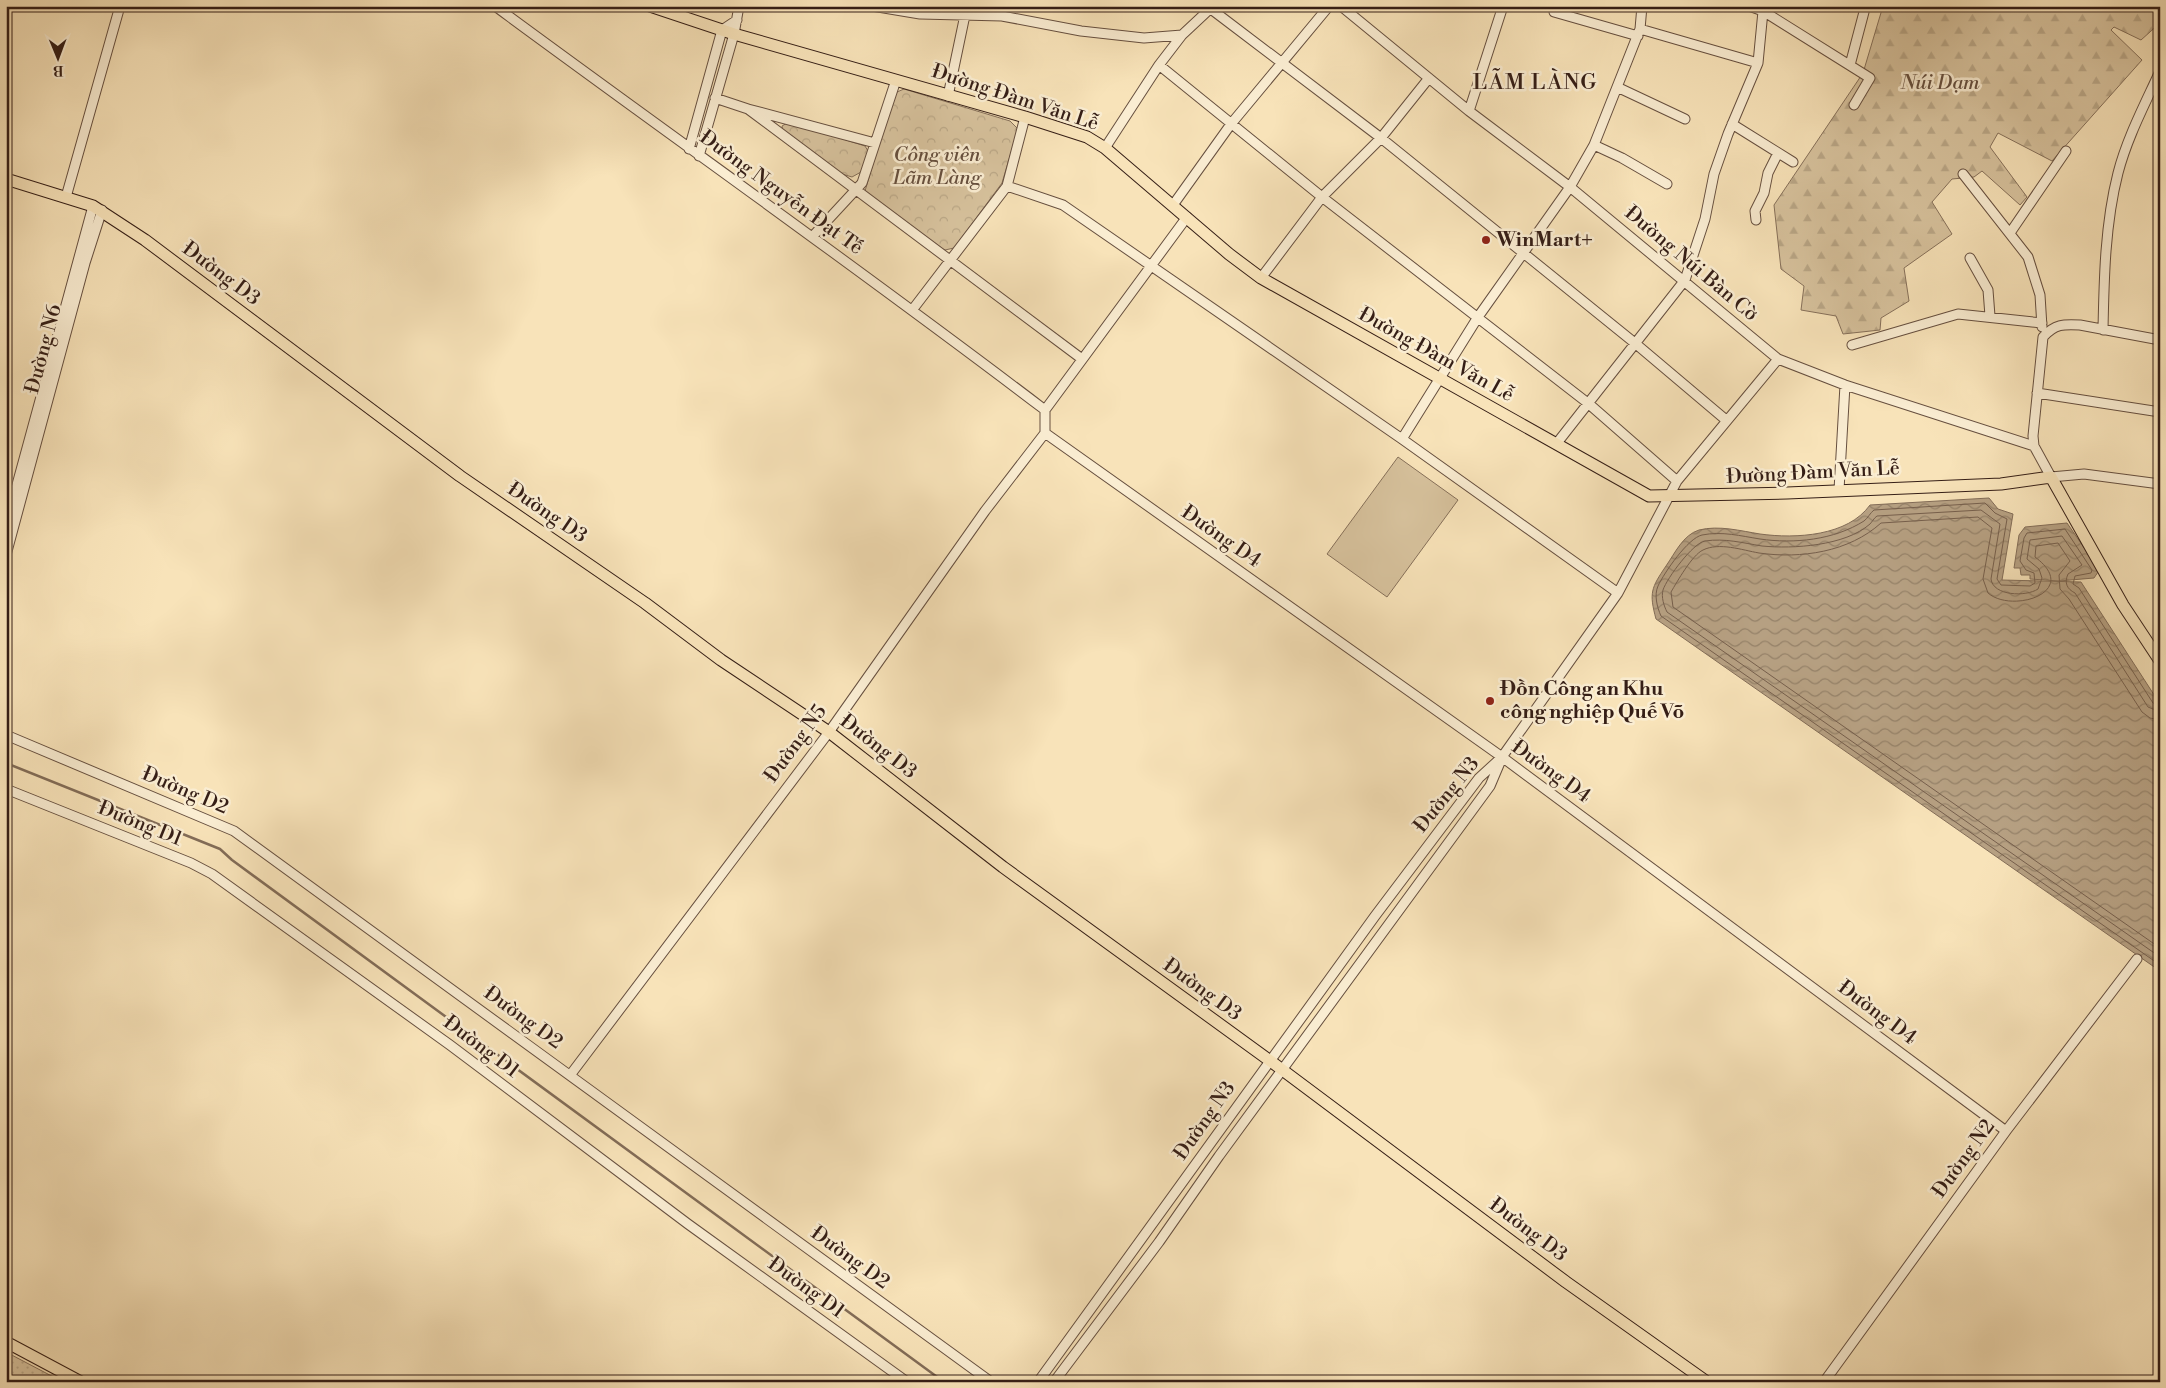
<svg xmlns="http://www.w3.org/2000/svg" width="2166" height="1388" viewBox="0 0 2166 1388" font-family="'Libre Bodoni',serif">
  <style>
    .grass { fill: url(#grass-dots); stroke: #86705a }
    .forest { fill: url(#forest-firs); stroke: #86705a }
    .park { fill: url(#park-crowns); stroke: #86705a }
    .pitch { fill: #d7c29d; stroke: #86705a }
    .water { fill: url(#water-waves); stroke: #826c57 }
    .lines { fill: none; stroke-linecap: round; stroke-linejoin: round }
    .shore { stroke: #765f4c; stroke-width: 1 }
    .stream { stroke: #826c57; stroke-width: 2.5 }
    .minor-casing { stroke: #664f3f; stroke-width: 11 }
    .major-casing { stroke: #351e16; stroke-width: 13 }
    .minor { stroke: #faedd2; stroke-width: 9 }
    .major { stroke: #f8e3b9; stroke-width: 11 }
    .poi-dot { fill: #8f2418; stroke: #faedd2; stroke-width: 2 }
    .labels { text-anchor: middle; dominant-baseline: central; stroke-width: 5; stroke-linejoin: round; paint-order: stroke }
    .park-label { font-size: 20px; font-style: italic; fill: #664f3e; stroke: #faedd2 }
    .street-label { font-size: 20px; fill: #351e16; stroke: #faedd2 }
    .poi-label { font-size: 20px; font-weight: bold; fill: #351e16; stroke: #faedd2; text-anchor: start }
    .quarter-label { font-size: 22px; letter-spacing: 1px; fill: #351e16; stroke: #faedd2 }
  </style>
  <defs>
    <pattern id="grass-dots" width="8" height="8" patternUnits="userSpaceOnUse" patternTransform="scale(1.25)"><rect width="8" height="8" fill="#d7c29d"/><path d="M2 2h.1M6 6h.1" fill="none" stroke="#b9a686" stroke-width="1.8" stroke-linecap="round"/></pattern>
    <pattern id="forest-firs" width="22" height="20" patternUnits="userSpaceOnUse" patternTransform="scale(1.25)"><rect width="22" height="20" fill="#d7c29d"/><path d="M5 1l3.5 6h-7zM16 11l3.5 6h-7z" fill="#b9a686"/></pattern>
    <pattern id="park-crowns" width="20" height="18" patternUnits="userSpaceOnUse" patternTransform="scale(1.25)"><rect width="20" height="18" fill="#d7c29d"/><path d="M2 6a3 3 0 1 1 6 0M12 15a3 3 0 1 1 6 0" fill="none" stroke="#b9a686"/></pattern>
    <pattern id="water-waves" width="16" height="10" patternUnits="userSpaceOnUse" patternTransform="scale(1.25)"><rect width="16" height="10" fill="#b6a082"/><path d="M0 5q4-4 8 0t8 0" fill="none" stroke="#958269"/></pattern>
  </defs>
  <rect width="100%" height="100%" fill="#f8e3b9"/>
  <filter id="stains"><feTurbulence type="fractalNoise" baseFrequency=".004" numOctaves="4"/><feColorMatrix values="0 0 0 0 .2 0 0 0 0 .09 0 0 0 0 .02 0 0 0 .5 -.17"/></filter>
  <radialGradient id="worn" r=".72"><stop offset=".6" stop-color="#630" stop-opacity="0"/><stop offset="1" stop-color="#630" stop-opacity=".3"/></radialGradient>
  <path class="grass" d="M6 1352 63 1382H16L6 1377Z"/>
  <path class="forest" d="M1883 6H2160V23L2141 40 2114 27 2111 30 2142 60 2052 161 1998 133 1990 147 2027 197 2020 205 1982 171 1974 177 1952 179 1932 202 1952 234 1904 268 1909 301 1881 318 1880 330 1843 334 1836 316 1801 310 1804 286 1781 269 1774 205 1863 73Z"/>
  <path class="park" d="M904 89 1010 121 1018 129 1002 183 954 248 945 250 940 248 865 191 893 97 897 92Z
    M789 122 865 146 868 151 861 172 852 177 842 174 783 131 782 126Z"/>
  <path class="pitch" d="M1398 457 1458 500 1387 597 1327 554Z"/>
  <path class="water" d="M1989 498 1998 509 2013 514 2002 580 2081 582 2160 704V971L1656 619C1649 593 1651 588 1666 566 1675 553 1683 535 1699 530 1719 525 1741 531 1760 534 1796 539 1848 536 1870 505Z
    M2067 523 2096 565 2098 572 2094 578 2059 581 2030 579V575H2021L2020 568H2014L2019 535 2025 527Z"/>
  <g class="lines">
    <path class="shore" d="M2160 706 2153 703 2079 588 2073 584 2075 576 2091 573 2092 570 2065 529 2027 533 2024 538 2020 561 2026 570 2034 573 2035 583 2030 586 2001 585 1997 579 2007 519 1995 513 1985 503 1874 510C1870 513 1868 518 1864 521 1834 540 1794 544 1760 539 1741 536 1722 531 1702 535 1688 538 1664 573 1658 586 1654 595 1657 607 1661 616L2160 965
      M2160 712 2148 707 2075 593C2067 589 2064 583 2068 574L2082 565 2062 536 2030 540 2027 559 2039 569 2042 578 2038 589C2026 597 1993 596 1991 579L2000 524 1981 510 1877 516C1874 518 1872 522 1870 524 1845 546 1793 549 1762 546 1743 543 1725 538 1705 541 1693 543 1667 578 1663 590 1661 597 1664 606 1667 612L2160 957
      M2160 720 2150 718 2142 712 2069 599 2060 589 2059 575 2070 561 2058 543 2036 546 2035 557C2082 592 2012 614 1988 593L1983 579 1992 528 1978 517 1881 523C1849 552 1801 559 1759 553 1742 550 1719 542 1703 550 1692 555 1677 582 1671 592L1673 607 2160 948"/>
    <path class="stream" d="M6 763 220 849 232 860 944 1382"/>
    <defs>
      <path id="minor" d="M495 6C678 141 864 272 1045 410
        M872 6 920 14 1002 16 1081 31 1144 38 1182 35
        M1341 6 1469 111 1570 187 1778 359 1845 385 2034 446 2051 477 2084 474 2160 484
        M1765 6 1763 11 1870 78 1854 105
        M1211 9 1381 138 1636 344 1726 420
        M1554 12 1638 36
        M1640 29 1758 63
        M1159 65 1322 197 1589 404 1677 481
        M1850 65 1864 12
        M1617 87 1685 119
        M948 96 965 15 963 6
        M715 98 748 109 875 143
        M748 109 1082 359
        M1469 111 1503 6
        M1732 124 1793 162
        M1594 145 1622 158 1667 184
        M1105 148 1159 65 1182 35 1213 6
        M689 149 722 30 737 20
        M699 156 734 34 739 6
        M1963 174 2028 257 2040 295 2042 327
        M1007 186 1063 205 1402 439 1618 593
        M66 197 120 6
        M1173 205 1231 124 1329 6
        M1756 220 1755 211 1764 193 1768 173 1778 153
        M2010 233 2066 151
        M812 237 862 183 896 80
        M1970 258 1988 290 1990 316
        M1261 278 1322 197 1381 138 1429 78
        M913 309 1007 186 1025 117
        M2103 330C2104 278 2105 224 2118 173 2127 138 2145 104 2160 71
        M1852 345 1958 314 2042 323
        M2037 393 2160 412
        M1045 433 1502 757 2006 1131
        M1045 433V410L1187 217
        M1402 439 1478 317 1570 187 1594 145 1640 29 1642 6
        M1557 443 1685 280 1705 219 1714 174 1728 134 1758 63 1763 11 1749 6
        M2034 446 2033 436 2043 337C2055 324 2063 324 2080 325L2160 340
        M1839 490 1845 385
        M6 525 93 206
        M6 555 85 263 102 210
        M6 735 234 831 991 1382
        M6 789 191 863 212 874 450 1045 688 1224 907 1382
        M571 1074 829 732 985 511 1045 433
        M1038 1382 1375 916 1479 778 1502 757 1618 593 1677 481 1778 359
        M1054 1382 1159 1242 1219 1156 1490 786 1501 760
        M1824 1382 2006 1131 2137 959"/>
      <path id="major" d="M650 6 734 34 1025 117 1087 137 1105 148 1229 254 1261 278 1649 496 1787 493 2001 484 2051 477 2123 605 2160 661
        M6 179 93 206 145 240 460 476 645 603 721 660 829 732 1003 867 1269 1060 1566 1282 1707 1382
        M6 1342 81 1382"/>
    </defs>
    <use href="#minor" class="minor-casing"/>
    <use href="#major" class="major-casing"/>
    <use href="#minor" class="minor"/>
    <use href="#major" class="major"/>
  </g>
  <g class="poi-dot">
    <circle cx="1486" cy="240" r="5"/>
    <circle cx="1490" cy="701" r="5"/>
  </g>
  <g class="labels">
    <g class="park-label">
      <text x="1940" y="83">Núi Dạm</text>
      <text x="937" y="155">Công viên<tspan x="937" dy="23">Lãm Làng</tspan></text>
    </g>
    <g class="street-label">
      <text transform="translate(1015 98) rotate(18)">Đường Đàm Văn Lễ</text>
      <text transform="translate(781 193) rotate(36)">Đường Nguyễn Đạt Tế</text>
      <text transform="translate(1691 264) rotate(40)">Đường Núi Bàn Cờ</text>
      <text transform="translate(221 274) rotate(37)">Đường D3</text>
      <text transform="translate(44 349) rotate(-75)">Đường N6</text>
      <text transform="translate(1436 355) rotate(29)">Đường Đàm Văn Lễ</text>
      <text transform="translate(1813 473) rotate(-3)">Đường Đàm Văn Lễ</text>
      <text transform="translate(547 513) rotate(34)">Đường D3</text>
      <text transform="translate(1221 537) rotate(35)">Đường D4</text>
      <text transform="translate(796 744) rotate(-54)">Đường N5</text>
      <text transform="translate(878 747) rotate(38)">Đường D3</text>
      <text transform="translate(1551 772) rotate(36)">Đường D4</text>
      <text transform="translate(185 791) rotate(23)">Đường D2</text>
      <text transform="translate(1447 795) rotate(-51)">Đường N3</text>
      <text transform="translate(140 824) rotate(22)">Đường D1</text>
      <text transform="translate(1202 990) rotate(36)">Đường D3</text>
      <text transform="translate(1877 1013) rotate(37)">Đường D4</text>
      <text transform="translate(523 1018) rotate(36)">Đường D2</text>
      <text transform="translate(481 1047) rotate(37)">Đường D1</text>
      <text transform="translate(1205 1121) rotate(-55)">Đường N3</text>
      <text transform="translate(1964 1159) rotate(-54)">Đường N2</text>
      <text transform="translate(1528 1230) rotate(37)">Đường D3</text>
      <text transform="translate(850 1258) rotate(36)">Đường D2</text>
      <text transform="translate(806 1288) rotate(36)">Đường D1</text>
    </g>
    <g class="poi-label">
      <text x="1496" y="240">WinMart+</text>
      <text x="1500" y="689">Đồn Công an Khu<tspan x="1500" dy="23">công nghiệp Quế Võ</tspan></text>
    </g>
    <g class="quarter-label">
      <text x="1535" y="82">LÃM LÀNG</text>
    </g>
  </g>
  <rect width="2166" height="1388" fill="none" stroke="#f8e3b9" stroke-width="25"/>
  <rect x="8" y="8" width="2151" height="1373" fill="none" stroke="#351e16" stroke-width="2.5"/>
  <rect x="12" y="12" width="2141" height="1363" fill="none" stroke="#351e16"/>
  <g transform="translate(58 58) rotate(179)" stroke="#faedd2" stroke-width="4" paint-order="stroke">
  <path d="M0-4L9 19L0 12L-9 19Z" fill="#351e16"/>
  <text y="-8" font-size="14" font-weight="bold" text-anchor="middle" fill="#351e16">B</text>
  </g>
  <rect width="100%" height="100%" filter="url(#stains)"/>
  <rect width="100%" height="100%" fill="url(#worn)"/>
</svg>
